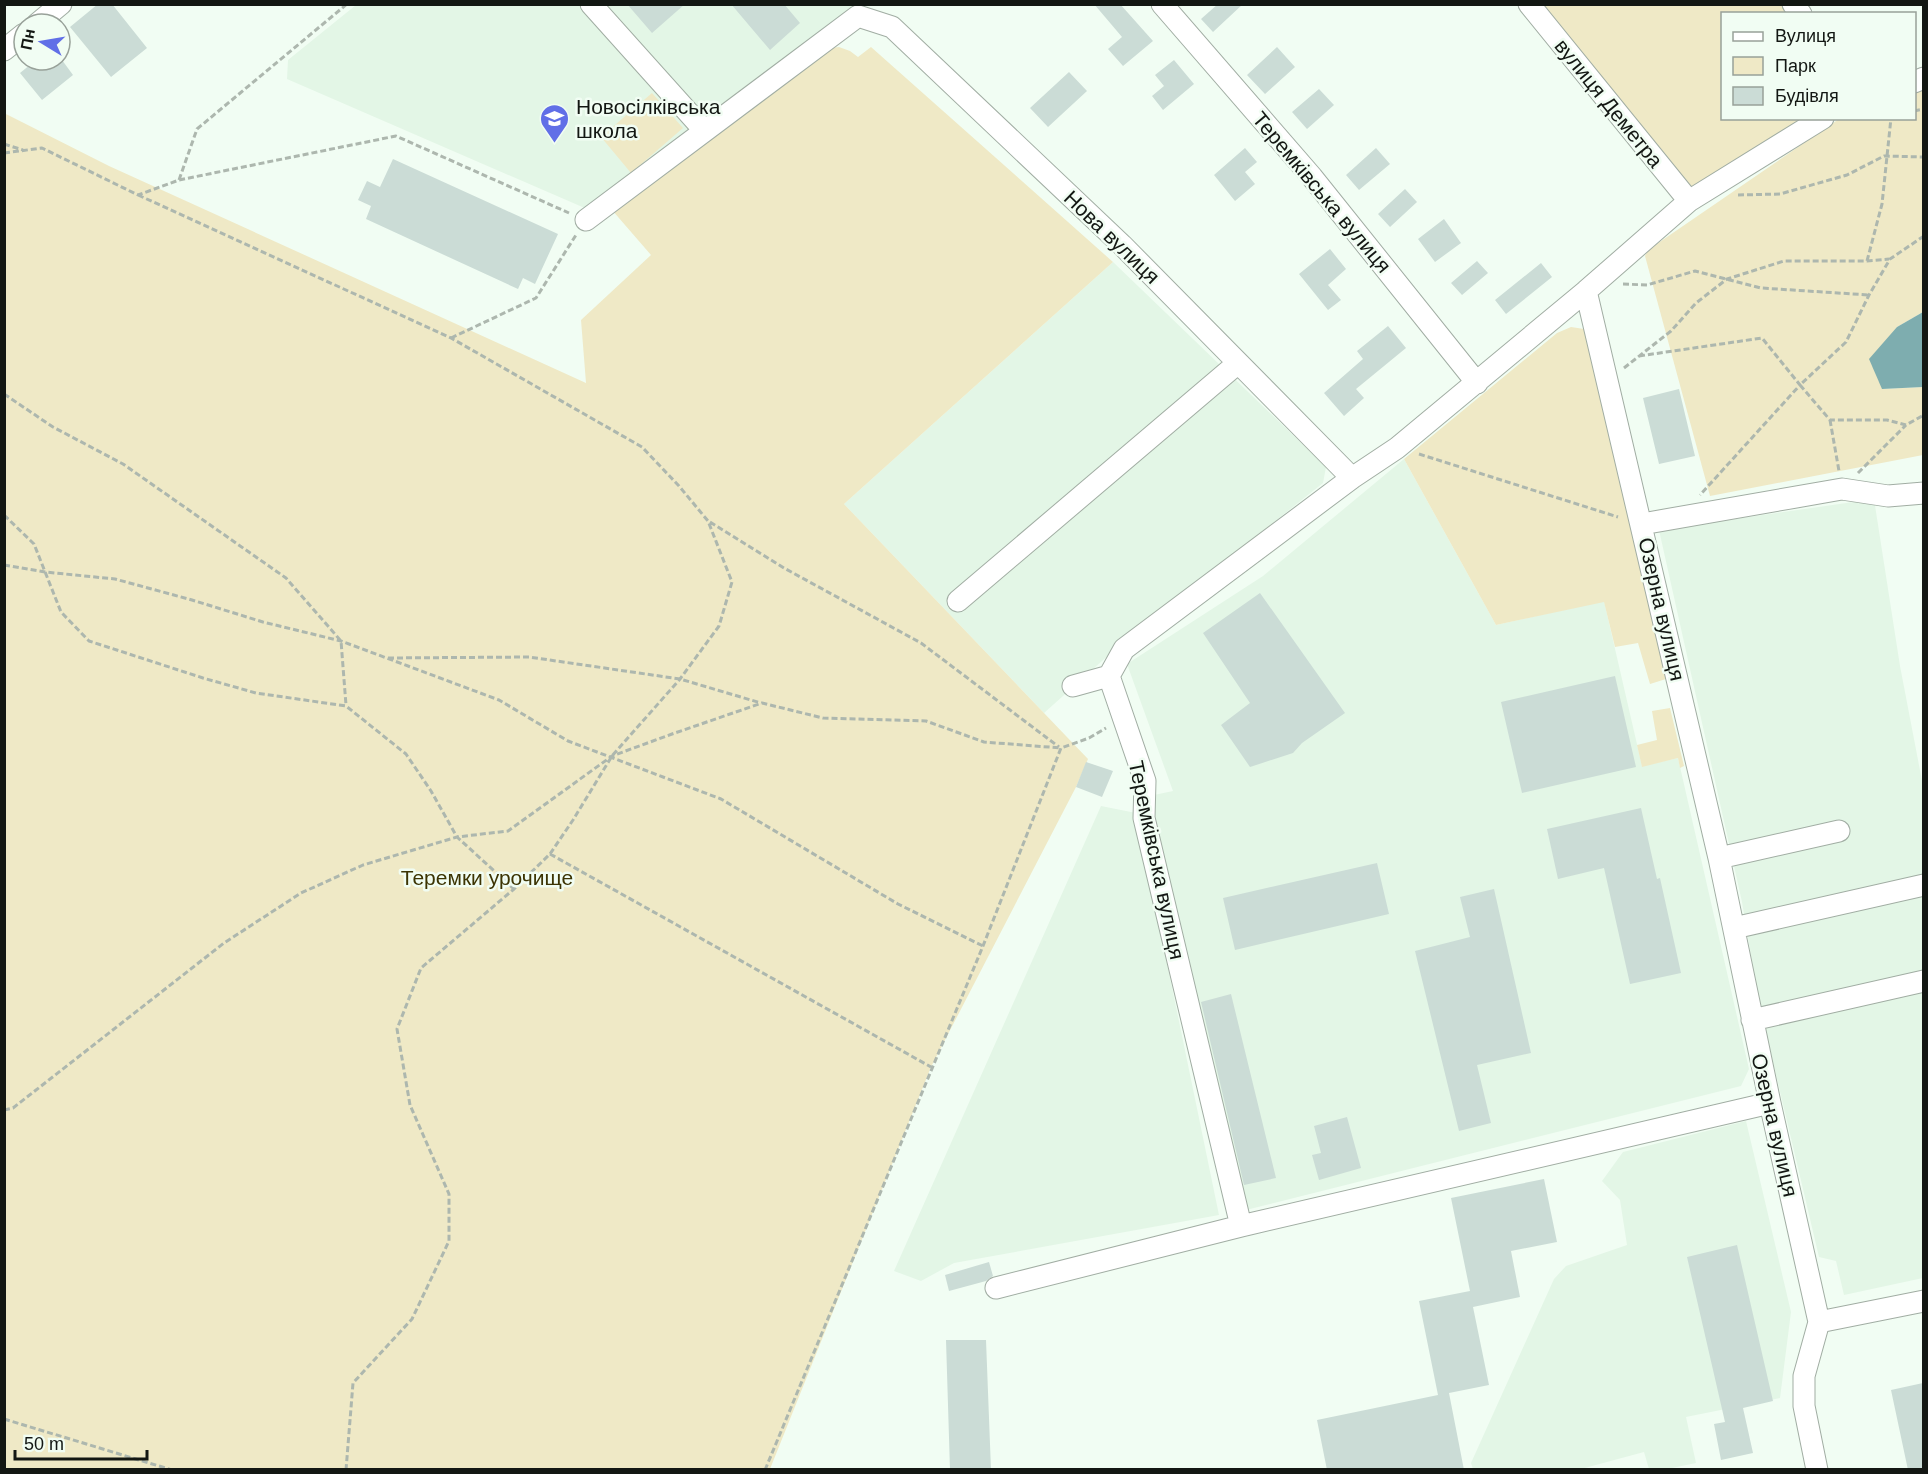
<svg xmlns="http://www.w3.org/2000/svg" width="1928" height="1474" viewBox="0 0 1928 1474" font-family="Arial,sans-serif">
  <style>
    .built { fill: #e3f6e6 }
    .green { fill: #efe9c6 }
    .water { fill: #7eadaf }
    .building { fill: #cbdcd6 }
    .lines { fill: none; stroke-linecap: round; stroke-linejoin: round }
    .minor-casing { stroke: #a1ada3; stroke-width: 23 }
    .path { stroke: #adb7ae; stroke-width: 3; stroke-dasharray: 6 3; stroke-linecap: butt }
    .minor { stroke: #fff; stroke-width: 21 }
    .labels { text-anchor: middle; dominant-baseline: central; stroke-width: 5; stroke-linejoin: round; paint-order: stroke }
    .street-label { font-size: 21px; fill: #131713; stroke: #f1fdf3 }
    .poi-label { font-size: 21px; fill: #131713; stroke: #f1fdf3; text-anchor: start }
    .park-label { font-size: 21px; fill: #3c3403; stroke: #f1fdf3 }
  </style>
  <rect width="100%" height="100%" fill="#f1fdf3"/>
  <path class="built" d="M356 5H855L587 209 287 79 288 60Z
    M1113 262 1326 467 1323 483 1121 644 1044 713 844 504Z
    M1404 459 1496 625 1604 601 1642 766 1678 758 1749 1069 1741 1086 1246 1210 1151 818 1154 795 1173 791 1127 664 1263 576Z
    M1874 499 1900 666 1923 786V1278L1844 1295 1836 1261 1819 1257 1758 998 1742 902 1659 530Z
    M1101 806 1136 813 1219 1215 954 1263 921 1281 894 1271Z
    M1746 1121 1791 1312 1780 1398 1686 1417 1696 1463 1667 1469H1649L1644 1452 1581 1469H1473L1471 1463 1554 1279 1566 1266 1627 1245 1620 1200 1602 1181 1623 1152Z"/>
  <path class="green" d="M1539 5H1781L1788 13 1722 14V118L1811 119 1694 190Z
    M839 47 850 51 858 57 871 47 1113 262 844 504 1088 759 1076 787 931 1067 770 1469H5L4 113 109 166 586 383 581 320 651 255 612 210 824 49Z
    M1923 83V312L1897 327 1882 389 1923 387V455L1710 496 1645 256 1648 250 1839 119 1914 118 1915 87Z
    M652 93 683 128 631 173 601 137Z
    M1571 327 1584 329 1666 679 1650 684 1638 643 1615 647 1604 602 1496 625 1404 459 1557 333Z
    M1670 708 1684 766 1680 768 1678 758 1642 767 1637 745 1657 740 1652 711Z"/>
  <path class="water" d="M1923 312V387L1882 389 1869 359 1897 327Z"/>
  <path class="building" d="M98 4H112L147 48 111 77 70 27Z
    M627 4H685L652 33Z
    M731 4H784L800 23 770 50Z
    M1094 4H1120L1153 41 1123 66 1108 49 1122 37Z
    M1218 4H1243L1213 32 1201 19Z
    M1277 47 1295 67 1265 94 1247 75Z
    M36 60H62L73 75 42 100 20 73Z
    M1174 60 1194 84 1163 110 1152 96 1164 86 1155 75Z
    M1069 72 1087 91 1048 127 1030 108Z
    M1319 89 1334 105 1307 129 1292 112Z
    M1245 148 1257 162 1245 172 1255 184 1235 201 1214 175Z
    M1376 148 1390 164 1359 190 1346 175Z
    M393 159 558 234 535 284 523 278 518 289 366 219 371 206 358 200 367 181 380 187Z
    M1405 189 1417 202 1390 227 1378 214Z
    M1444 219 1461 243 1435 262 1418 239Z
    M1330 249 1346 269 1328 285 1341 300 1328 310 1299 274Z
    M1477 261 1488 273 1462 295 1451 283Z
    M1541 263 1552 277 1506 314 1495 300Z
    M1388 326 1406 348 1356 389 1364 398 1344 416 1324 393 1363 359 1357 351Z
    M1679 389 1695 456 1659 464 1643 398Z
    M1260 593 1345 713 1302 743 1293 753 1250 767 1221 725 1250 703 1203 633Z
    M1615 676 1636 767 1522 793 1501 702Z
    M1086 762 1113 771 1102 797 1076 787Z
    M1641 808 1657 879 1660 878 1681 973 1630 984 1604 868 1558 879 1547 829Z
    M1377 863 1389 914 1235 950 1223 898Z
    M1494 889 1531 1053 1477 1065 1491 1123 1459 1131 1415 951 1470 937 1460 897Z
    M1231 994 1276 1178 1244 1185 1201 1002Z
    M1347 1117 1361 1168 1319 1180 1312 1155 1321 1153 1314 1126Z
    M1544 1179 1557 1242 1511 1251 1520 1297 1473 1307 1489 1385 1449 1393 1464 1470H1327L1317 1420 1438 1395 1419 1301 1470 1291 1451 1198Z
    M1737 1245 1773 1401 1743 1408 1753 1453 1721 1460 1714 1424 1725 1422 1687 1257Z
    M989 1262 993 1276 986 1281 949 1291 945 1275Z
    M946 1340H986L991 1470H950Z
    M1923 1383V1468L1908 1470 1891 1390Z"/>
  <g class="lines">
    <defs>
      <path id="minor" d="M591 4 704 130
        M1162 4 1312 177 1477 383
        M1529 4 1689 201
        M1793 4 1801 14
        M37 24 61 4
        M4 50 24 34
        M1914 82 1924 78
        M586 220 858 16 892 27 1122 245 1352 478
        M1586 291 1719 858 1770 1103 1819 1322 1804 1376V1406L1817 1470
        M1642 524 1842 489 1888 496 1924 493
        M958 601 1238 363
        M1073 686 1109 676
        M1719 858 1839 831
        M1734 928 1924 885
        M1752 1020 1924 981
        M1241 1226 1144 818 1145 781 1109 676 1124 649 1352 478 1397 448 1586 291 1689 201 1823 118
        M996 1288 1241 1226 1770 1103
        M1819 1322 1924 1301"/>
    </defs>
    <use href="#minor" class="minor-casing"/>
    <path class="path" d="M1914 111 1924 109
      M4 144 23 150
      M4 153 42 148 138 195 179 180 396 136 569 213
      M179 180 197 129 347 4
      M138 195 451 338 642 447 679 486 708 521 732 582 719 626 680 679 612 756 573 820 550 854 514 889 421 968 397 1029 410 1105 449 1194V1241L412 1319 353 1383 346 1470
      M1738 195 1780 194 1847 175 1884 156 1924 157
      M1924 236 1890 259 1869 295 1846 342 1800 385 1830 420H1887L1906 425 1924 415
      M1867 261 1882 204 1891 118
      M1623 284 1647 285 1695 271 1761 288 1869 295
      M451 338 536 298 576 235
      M1639 356 1762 338 1800 385 1700 495
      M1624 368 1671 331 1696 303 1727 279 1784 261H1867L1889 259
      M4 394 53 427 123 464 286 578 341 641 346 705
      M1830 420 1839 471
      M1419 454 1618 517
      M1858 473 1906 425
      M4 515 34 544 61 612 89 641 203 678 256 693 346 706 406 754 431 791 457 837 514 889
      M710 522 784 568 921 643 1059 747
      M4 565 45 572 115 579 192 600 263 622 341 641 499 700 568 741 721 799 898 904 983 946
      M388 658 529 657 680 679 761 703
      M550 854 931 1067
      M4 1110 13 1108 224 943 301 893 363 865 457 837 508 831 612 756 672 734 762 703 823 718 926 721 984 742 1061 748
      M4 1419 172 1470
      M765 1470 983 946 1061 748 1089 738 1106 728"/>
    <use href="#minor" class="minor"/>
  </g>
  <defs>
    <symbol id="school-pin" viewBox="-11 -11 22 30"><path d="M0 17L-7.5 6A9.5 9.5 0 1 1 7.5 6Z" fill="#616fe7" stroke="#f1fdf3"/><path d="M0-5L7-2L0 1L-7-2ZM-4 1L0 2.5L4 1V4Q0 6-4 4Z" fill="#fff"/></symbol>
  </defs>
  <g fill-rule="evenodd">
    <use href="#school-pin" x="538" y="102" width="33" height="45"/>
  </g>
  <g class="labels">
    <g class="street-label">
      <text transform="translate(1609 103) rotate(51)">вулиця Деметра</text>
      <text transform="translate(1322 192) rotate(50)">Теремківська вулиця</text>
      <text transform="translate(1112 237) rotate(44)">Нова вулиця</text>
      <text transform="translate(1662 609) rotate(77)">Озерна вулиця</text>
      <text transform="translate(1157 860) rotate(78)">Теремківська вулиця</text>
      <text transform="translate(1775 1125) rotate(77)">Озерна вулиця</text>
    </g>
    <g class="poi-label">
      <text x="576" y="106">Новосілківська<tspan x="576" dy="24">школа</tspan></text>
    </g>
    <g class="park-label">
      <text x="487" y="877">Теремки урочище</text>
    </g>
  </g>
  <rect width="1928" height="1474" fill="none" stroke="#131713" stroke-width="12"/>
  <rect x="1721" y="12" width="195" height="108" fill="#f1fdf3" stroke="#98a199" stroke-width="1.5"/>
  <rect x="1733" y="32" width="30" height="9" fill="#ffffff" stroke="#98a199" stroke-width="1.5"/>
  <text x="1775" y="42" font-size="18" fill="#131713">Вулиця</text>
  <rect x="1733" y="57" width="30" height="18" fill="#efe9c6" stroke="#98a199" stroke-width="1.5"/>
  <text x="1775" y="72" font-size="18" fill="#131713">Парк</text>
  <rect x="1733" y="87" width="30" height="18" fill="#cbdcd6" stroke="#98a199" stroke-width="1.5"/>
  <text x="1775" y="102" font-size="18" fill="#131713">Будівля</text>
  <g transform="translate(42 42) rotate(281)"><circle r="28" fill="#f1fdf3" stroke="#98a199" stroke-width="1.5"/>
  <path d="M0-4.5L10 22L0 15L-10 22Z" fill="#616fe7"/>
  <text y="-9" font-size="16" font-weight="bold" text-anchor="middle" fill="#131713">Пн</text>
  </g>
  <path d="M15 1450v9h132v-9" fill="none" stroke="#131713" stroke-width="3"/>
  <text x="24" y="1450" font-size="18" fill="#131713" stroke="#f1fdf3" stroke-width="4.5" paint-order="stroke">50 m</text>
</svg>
